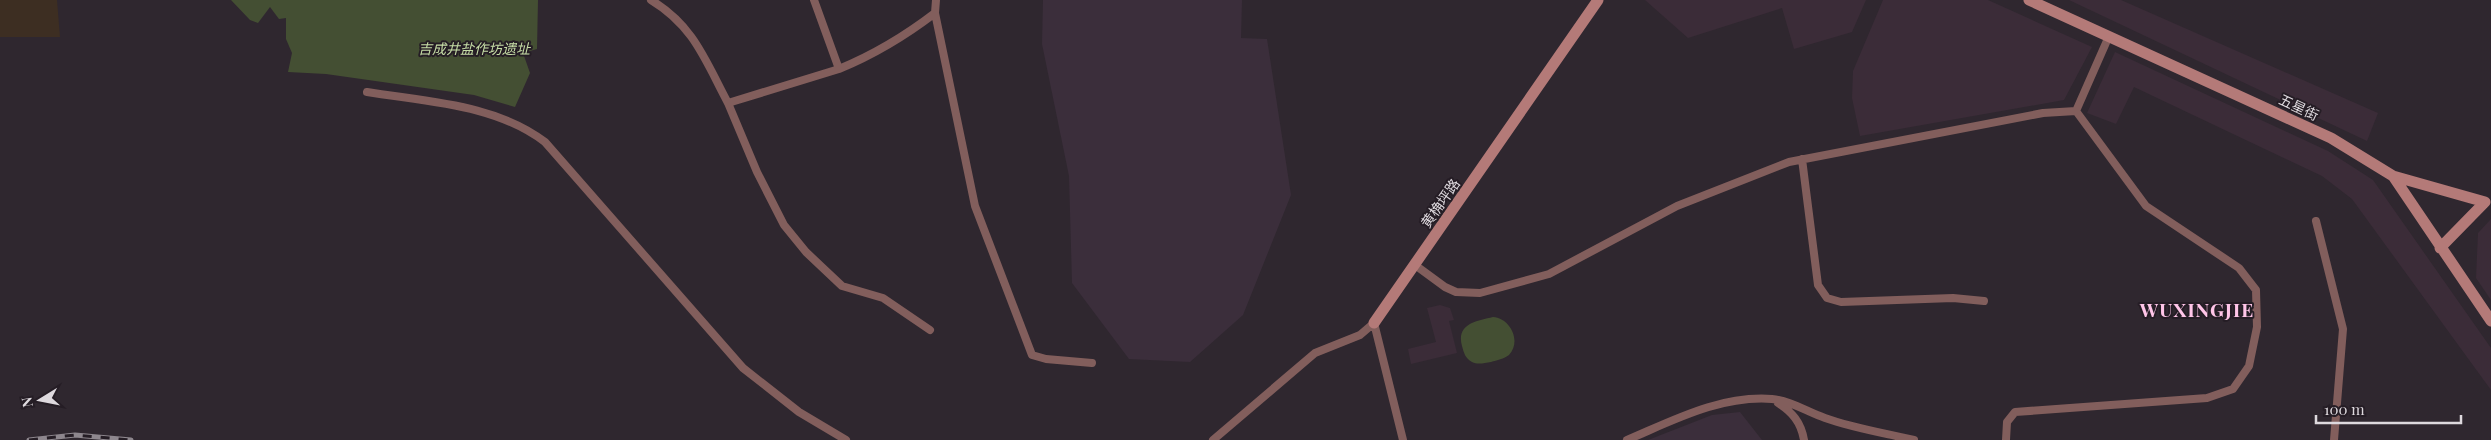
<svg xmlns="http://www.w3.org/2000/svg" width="2491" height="440" viewBox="0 0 2491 440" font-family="'Playfair Display','Noto Sans SC',serif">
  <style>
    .commercial { fill: #3b2c38 }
    .industrial { fill: #3d2e22 }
    .built { fill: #3b2e3b }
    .green { fill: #444f33 }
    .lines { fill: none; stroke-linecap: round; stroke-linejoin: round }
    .minor { stroke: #825e5c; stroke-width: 8 }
    .secondary { stroke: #b47a78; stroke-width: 11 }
    .rail-casing { stroke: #8e878e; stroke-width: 5 }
    .rail { stroke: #251d25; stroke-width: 3; stroke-dasharray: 9; stroke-linecap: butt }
    .labels { text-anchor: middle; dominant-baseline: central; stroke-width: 4; stroke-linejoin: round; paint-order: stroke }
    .park-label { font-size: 14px; font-style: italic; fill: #c6dda6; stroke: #251d25 }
    .street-label { font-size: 14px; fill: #ded9de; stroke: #251d25 }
    .district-label { font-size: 19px; font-weight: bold; letter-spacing: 1px; fill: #ffc5e8; stroke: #251d25 }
  </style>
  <rect width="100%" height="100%" fill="#2f272f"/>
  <path class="commercial" d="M1645 0H1866L1852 32 1794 49 1782 8 1688 38Z
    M1883 0H1988L2092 47 2064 100 1860 136 1852 98 1853 71Z
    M2069 0H2121L2378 113 2367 141Z
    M2115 52 2328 151 2373 180 2491 348V390L2352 199 2322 176 2134 87 2116 124 2087 113Z
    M2491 219V300L2476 278 2478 233Z
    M1440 305 1450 308 1454 320 1449 321 1457 353 1411 364 1408 349 1436 342 1427 308Z"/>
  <path class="industrial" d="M0 0H57L60 37H0Z"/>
  <path class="built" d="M1043 0H1242L1241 38 1267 39 1291 195 1243 315 1190 362 1129 359 1072 283 1069 176 1042 44Z
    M1740 412 1762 440H1648L1712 415Z"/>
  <path class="green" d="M231 0H538L537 49 523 53 530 73 515 107 474 95 326 74 288 72 292 53 286 39V18L279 19 270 7 258 23 250 20Z
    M1493 317C1510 318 1522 341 1509 355 1504 359 1497 360 1491 362 1484 363 1478 365 1472 362 1465 358 1464 353 1462 346 1456 324 1476 321 1493 317Z"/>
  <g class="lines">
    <path class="minor" d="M651 0C694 26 705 60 728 103L839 69
      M814 0 839 69C873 55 905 36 935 13L936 0
      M935 13 975 206 1032 355 1046 359 1092 363
      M367 92C428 102 495 104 545 142L743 368 799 412 846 440
      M728 103 757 172 784 225 806 252 842 286 883 298 930 330
      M1802 159 1818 285 1827 298 1841 302 1953 298 1984 301
      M2316 221 2343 329 2334 440
      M1415 265 1445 287 1456 292 1480 293 1549 274 1677 206 1789 162 2043 113 2076 111
      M1778 403C1792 412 1801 422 1804 440
      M1213 440 1315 353 1360 335 1374 323 1403 440
      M1627 440C1672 421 1720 395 1772 399 1792 401 1807 412 1825 418 1853 428 1884 433 1914 440
      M2006 440 2007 422 2015 412 2207 398 2233 389 2249 366 2257 327 2256 290 2239 268 2146 206 2076 111 2109 36"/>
    <path class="secondary" d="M2029 0 2331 138 2393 176 2491 321
      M2393 176 2485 202 2440 248
      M1374 323 1598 0"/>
    <defs>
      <path id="rail" d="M29 440 75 435 131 440"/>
    </defs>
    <use href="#rail" class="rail-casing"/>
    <use href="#rail" class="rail"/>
  </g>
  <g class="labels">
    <g class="park-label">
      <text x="474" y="48">吉成井盐作坊遗址</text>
    </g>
    <g class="street-label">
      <text transform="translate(2299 107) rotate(25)">五星街</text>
      <text transform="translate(1440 203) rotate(-55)">黄桷坪路</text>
    </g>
    <g class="district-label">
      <text x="2197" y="309">WUXINGJIE</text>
    </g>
  </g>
  <g transform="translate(40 400) rotate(260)" stroke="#251d25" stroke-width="4" paint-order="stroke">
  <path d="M0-4L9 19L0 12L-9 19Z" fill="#ded9de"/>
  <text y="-8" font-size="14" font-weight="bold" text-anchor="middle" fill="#ded9de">N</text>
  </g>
  <path d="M2316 415v8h145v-8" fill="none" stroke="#ded9de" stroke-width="2.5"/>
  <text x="2324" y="415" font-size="15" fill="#ded9de" stroke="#251d25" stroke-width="4" paint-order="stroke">100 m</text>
</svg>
